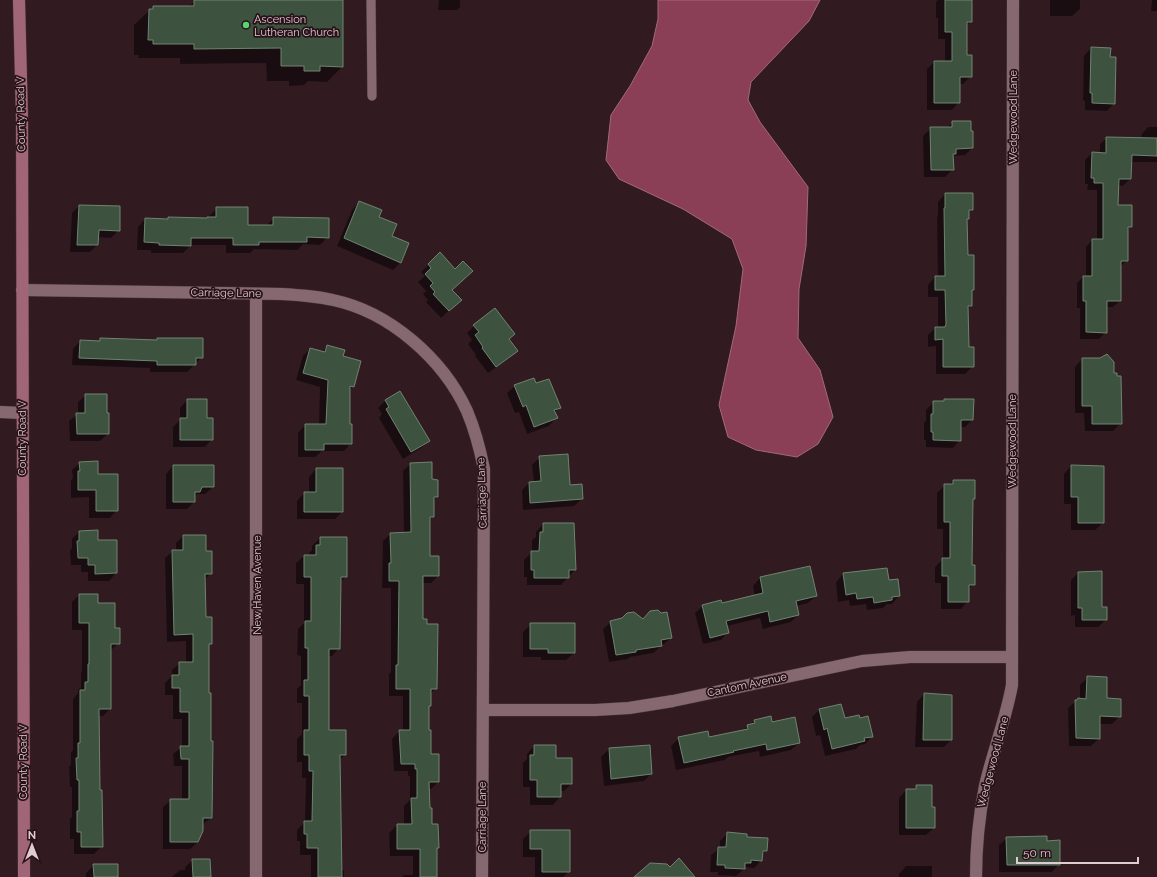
<svg xmlns="http://www.w3.org/2000/svg" width="1157" height="877" viewBox="0 0 1157 877" font-family="Raleway,sans-serif">
  <style>
    .water { fill: #8a3f57; stroke: #a3697b }
    .shadow { fill: #0007 }
    .building { fill: #3e5240; stroke: #6e8470 }
    .lines { fill: none; stroke-linecap: round; stroke-linejoin: round }
    .lane-casing { stroke: #48353a; stroke-width: 10 }
    .street-casing { stroke: #48353a; stroke-width: 13 }
    .secondary-casing { stroke: #48353a; stroke-width: 13 }
    .lane { stroke: #866870; stroke-width: 9 }
    .street { stroke: #866870; stroke-width: 12 }
    .secondary { stroke: #a16578; stroke-width: 12 }
    .poi-dot { fill: #57d570; stroke: #281118; stroke-width: 1.5 }
    .labels { text-anchor: middle; dominant-baseline: central; stroke-width: 3.5; stroke-linejoin: round; paint-order: stroke }
    .poi-label { font-size: 11px; fill: #ddccd0; stroke: #281118; text-anchor: start }
    .street-label { font-size: 11px; fill: #ddccd0; stroke: #281118 }
  </style>
  <rect width="100%" height="100%" fill="#321a21"/>
  <path class="water" d="M658 0H820L809 21 751 82 748 100 760 122 808 187 806 246 799 289 798 338 820 370 833 417 818 444 797 457 756 450 728 437 719 405 736 326 743 269 732 239 683 209 619 179 606 160 611 115 630 86 652 46 658 19Z"/>
  <path class="shadow" d="M236 0H342V67L327 82 308 81 304 85 289 86V81H267L266 63 180 64V58H138L139 55H134V25L153 7H189L195 1Z
    M439 0H460V7L457 10H438Z
    M938 0H971V21L966 27V56L971 76 963 84H959V102L952 110H927V69L934 62H945V39H938V18H936V2Z
    M1050 0H1080V9L1072 16H1050Z
    M1152 0H1157V11H1151Z
    M1091 48 1109 58 1114 103 1107 111 1085 110V101L1083 100 1084 56Z
    M953 122 970 132 972 148 965 155 952 156 953 169 945 177H924L923 136 931 128H947Z
    M1148 127H1157V162H1131L1130 179 1123 186 1117 185V206L1131 226 1127 231V260L1120 267V301L1113 307H1106V332L1099 339H1080V308H1077V283L1083 277H1086V247L1092 240H1097V190H1087L1088 184H1085V160L1092 153 1100 154V144L1107 138 1141 139 1142 134Z
    M945 194 972 210 968 213V218L966 221 967 256 973 289 971 291V306L967 310 968 348 973 366 965 374H936V346L928 347V335L935 328H938V297H928V285L935 277H938L937 217 938 215V202Z
    M359 202 378 217 390 237 401 262 393 270 337 246 352 210Z
    M79 206 119 230 111 238 98 237 97 245 90 252H70L72 213Z
    M217 208 247 226H266L274 218 328 237 320 245 303 244 298 250 254 249 250 253H226V245H191L183 253H151V250H137L138 227 145 219 209 218V216Z
    M440 254 451 290 460 300 441 318 426 302 428 300 423 294 426 291 418 282 425 276 421 272Z
    M474 326 508 339 516 350 509 358 488 373 475 356 476 355 468 344 472 340 467 333Z
    M101 339 155 340 157 339 202 357 187 372H150V368L72 365 73 349 80 341 98 342Z
    M327 346 353 386 349 391V425L351 443 344 451H322L315 457H298V433L305 425H319L320 387 296 380 303 356 310 349 322 352Z
    M1082 359 1113 374 1121 423 1113 431H1085L1084 413H1075V367Z
    M535 385 560 407 554 413 556 418 549 426 527 434 519 412 515 413 507 393 515 386Z
    M86 395 108 434 100 441H70L69 421 78 414V402Z
    M187 400 212 439 205 447H173V427L180 420V408Z
    M386 400 429 441 421 448 403 459 379 418 382 414 378 408Z
    M944 400 972 420 965 427H960V440L953 448 926 447V440H924V423L926 420V410L934 402H942Z
    M540 457 582 499 574 506 523 510 522 490 529 483 534 482 532 465Z
    M80 463 97 475 117 510 110 518H89V497L71 498V480L73 478 72 470Z
    M410 464 431 479 437 481V497L433 501V516L429 521V558L438 576 431 583H422V620L436 688 430 694V705L428 708 430 755 438 782 431 789H428L431 825 438 848 436 849V877H402L404 875H413V856H390L389 833 397 825H404V806L410 800V776H408V771H394L392 739 399 731H403V696H389V674L391 672V588H382L383 541 390 534H404L403 471Z
    M173 466 213 487 205 494H197L194 497V502L187 509H166V474Z
    M1071 466 1103 523 1095 530H1071V504H1064V474Z
    M316 469 342 512 335 519H297V501L304 493H309V477Z
    M953 481 974 499 972 501 971 566 974 584 968 589V601L961 609H941V583H935V567L943 559V529H937V493L945 485H949Z
    M543 524 575 570 561 585H527V577H524V560L532 552V540L536 537V532Z
    M79 532 97 541H116V573L109 581H88V572H81V565H71L70 550 72 548V539Z
    M183 536 205 552 211 573 204 580 205 618 211 643 208 646 211 818 202 825 198 842 190 849H163V807L171 800H182V766H174L173 754 182 747V719H173V695H165V683L172 676V670L180 663H186V641L167 642 165 558 173 551H176V543Z
    M320 538H346V577L340 582 339 648 332 656H328V731L345 755 339 760 341 870H344V877H311V855H300V841H297V830L305 822 306 778H302V762H297V739L302 734V703H297V689L301 685V656L297 655 298 629 304 623V584H296V563L304 556H309V553L312 550V546Z
    M809 567 816 596 808 603 796 606 798 615 791 622 763 629 760 618 727 626 728 632 721 640 703 644 695 613 703 606 721 604 755 596 753 586 760 578Z
    M886 569 888 581 899 596 892 604H887L883 608 867 610 866 604 850 606 849 600 838 602 836 582 843 574Z
    M1078 573 1106 620 1098 627H1075V615L1071 616V580Z
    M79 595 97 604 114 629 119 643 110 651V709L103 716H98L99 791 102 846 94 854H74V839H70V819L72 817V787H70L69 767 71 765V752L73 750V699L78 693V690L81 688V673L82 671V630H72V602Z
    M650 612 671 638 653 653 630 657 628 659 609 662 603 629 611 622 642 620Z
    M531 624 574 653 566 660H541V657H523V632Z
    M1088 677 1120 716 1112 724H1099V739L1091 746H1069L1068 708 1076 701 1080 699V685Z
    M924 694 951 740 944 747H915L917 702Z
    M819 710 844 720 872 736 865 744 860 745 856 749 825 756 820 735 816 736 812 717Z
    M755 721 771 723 799 743 791 750 760 757 759 751 728 757 725 760 676 770 671 746 679 738 708 739 741 732Z
    M534 746 555 759 571 784 564 791H560V797L553 805H530V787H523V763L527 759V754Z
    M649 746 651 774 644 781 604 786 601 757 609 749Z
    M917 786 934 828 926 835H899V798L906 790H912Z
    M531 831 569 871 563 877H535V857H523V839Z
    M728 833 766 851 762 855V860L754 868 746 867 736 876 718 875V872H710L711 855 720 848V841Z
    M1007 838 1046 842 1059 864 1052 872H999V845Z
    M193 860 210 877H172L180 870H185V867Z
    M94 865 117 877H86V873Z
    M906 866H932V877H899V874Z"/>
  <path class="building" d="M194 0H343V67L320 66V71H304V66H281V48L194 49V44H153V40H148L149 9H153V6H194Z
    M945 0H972V22H967V55H972V77H960V103H934V61H952V32H945Z
    M1091 47 1111 48 1110 57H1116L1115 104 1092 103V93H1090Z
    M952 121H971V131H973V148L956 149V154H953L954 170H931L930 127H952Z
    M1106 137 1157 138V156L1132 155 1131 179H1119L1118 205H1132V227H1128V261H1121V301H1107V333L1086 332V301H1083V276H1092V239H1103V183H1094V178H1091L1092 152 1106 153Z
    M945 193H973V210H969V219H967L968 255H974V290H972V306H968L969 347H974V367H943V339L935 340V327H945L946 324 945 290H935V276H945L944 208H945Z
    M359 201 382 210 379 217 397 224 392 236 409 243 401 263 344 238Z
    M79 205 120 206V231L99 230 98 245H77Z
    M216 207H248V225H273V217L329 218V238L307 237V242H259V245H233V238H191V246L159 245V243L144 242 145 218 168 219V217L207 218V217H216Z
    M440 252 455 269 463 261 473 271 452 290 462 300 449 311 433 294 435 292 430 286 433 283 425 274 431 268 428 264Z
    M495 308 515 334 509 339 518 351 496 367 482 348 483 347 475 335 479 332 473 325Z
    M100 338 157 340V338H203V358H196V365H157V361L79 358 80 340 100 341Z
    M327 345 345 350 343 356 361 361 354 387 350 386V424H352V444H324V450H305V424H326L328 380 303 373 310 348 325 352Z
    M1107 354 1114 362V373H1117V376H1121L1122 424H1092V406H1082V358H1100Z
    M534 378 536 383 549 379 561 408 554 410 558 418 534 427 526 405 523 407 514 385Z
    M400 391 430 441 411 452 386 409 389 407 385 400Z
    M85 394H107V413H109V434H77L76 413H85Z
    M187 399H207V418H213V440H180V418H187Z
    M944 399H974L973 420H961V441L933 440V432H931V414H933V401H944Z
    M568 454 570 485 582 484 583 499 530 503 529 482 541 481 539 456Z
    M98 461V474H118V511H96V490H78V471H80L79 462Z
    M432 462V479L438 480V497H434V517H430V556H439V576H423V619H427V624H438L437 689H431V706H429V730H431V754H439V782H429L430 808H432V824H438L439 848H437V877H420V849H397V824H412L411 798H417V769H415V764H401L399 730H410V689H396V665H398L399 581H389V563H391L390 533 411 532 410 463Z
    M173 465H214V487H202L200 492H195V502H173Z
    M1071 465 1104 466V523H1078V497H1071Z
    M316 468H343V512H304V492H316Z
    M953 480H975V499H973L972 565H975V585H969V602H948V576H942V558H950V522H944V484H953Z
    M543 523H574L576 570H569V578H534V570H531V551H539L540 532H543Z
    M98 530V540H117V573L95 574V565H88V558H78L77 541H79V531Z
    M183 535H206V551H212V574H205L206 617H212V644H209V693H211V741H213L212 818H203V831L198 842H170V799H189V759H181L180 746H189V712H180V688H172V675H179V662H193V634L174 635 172 550H183Z
    M320 537H347V577H341L340 649H329V730H346V755H340L342 877H318V848H307V834H304V821H312L313 771H309V755H304V730H309V696H304V680H308V648H305V621H311V577H304V555H316V545H320Z
    M810 566 817 596 796 601 799 615 770 622 768 611 726 621 729 633 710 638 702 605 721 600 722 603 763 593 760 577Z
    M887 568 889 580 898 579 900 596 892 597V600L874 603 873 597 857 599 856 593 846 595 843 573Z
    M1102 571V607H1107V620H1082V608H1078V572Z
    M79 594H98V603H115V628H120V644H111V709H99L100 790H102L103 847H81V832H77V811H79V780H77L76 758H78V743H80V690H85V682H88V664H89V623H79Z
    M658 610 661 613 667 612 672 638 661 640 662 646 636 650V652L616 655 610 621 622 618 627 613 634 612 643 619 650 611Z
    M530 623H575V653H548V649H530Z
    M1087 676 1107 677V698L1121 699V717L1100 716V739L1076 738 1075 700H1077L1078 698 1086 699Z
    M924 693 952 695V740H923Z
    M841 704 845 718 859 715 860 718 868 716 873 737 864 738 865 741 832 749 827 728 824 730 819 709Z
    M771 716 772 722 795 717 800 743 767 750 766 744 733 751 734 752 684 763 678 737 708 731 709 737 748 729 747 725 755 723 754 720Z
    M534 745H556V758H572V784H561V797H537V780H530V755H534Z
    M650 745 652 774 611 779 609 748Z
    M916 785H932V807H935V828H906V789H916Z
    M530 830H570V872H542V849H530Z
    M727 832 747 834V837L768 838 767 851H763L762 861 751 860V863H745V869L725 868V865H717L718 847H726Z
    M1047 836V841L1060 840V865H1007L1006 837Z
    M679 858 695 877H634L650 863 667 864 670 867Z
    M192 859H210L211 877H193Z
    M93 864H118V877H94Z"/>
  <g class="lines">
    <defs>
      <path id="lane" d="M371 0 372 96"/>
      <path id="street" d="M22 290 282 294C299 295 316 296 333 300 390 312 443 359 467 411 475 430 480 449 484 469L482 877
        M0 412 22 413
        M483 710H595L629 708 673 701 862 661 910 657H1012
        M256 877V294
        M976 877C976 846 979 816 985 786 993 751 1006 719 1012 685L1013 0"/>
      <path id="secondary" d="M19 0 22 118 24 877"/>
    </defs>
    <use href="#lane" class="lane-casing"/>
    <use href="#street" class="street-casing"/>
    <use href="#secondary" class="secondary-casing"/>
    <use href="#lane" class="lane"/>
    <use href="#street" class="street"/>
    <use href="#secondary" class="secondary"/>
  </g>
  <circle class="poi-dot" cx="246" cy="25" r="4"/>
  <g class="labels">
    <g class="poi-label">
      <text x="254" y="19">Ascension<tspan x="254" dy="13">Lutheran Church</tspan></text>
    </g>
    <g class="street-label">
      <text transform="translate(21 114) rotate(-91)">County Road V</text>
      <text transform="translate(1013 117) rotate(-90)">Wedgewood Lane</text>
      <text transform="translate(226 293) rotate(1)">Carriage Lane</text>
      <text transform="translate(22 438) rotate(-90)">County Road V</text>
      <text transform="translate(1012 441) rotate(-90)">Wedgewood Lane</text>
      <text transform="translate(482 493) rotate(-92)">Carriage Lane</text>
      <text transform="translate(257 585) rotate(-90)">New Haven Avenue</text>
      <text transform="translate(747 685) rotate(-12)">Cantom Avenue</text>
      <text transform="translate(23 762) rotate(-90)">County Road V</text>
      <text transform="translate(993 762) rotate(-75)">Wedgewood Lane</text>
      <text transform="translate(482 817) rotate(-90)">Carriage Lane</text>
    </g>
  </g>
  <g transform="translate(32 845)" stroke="#281118" stroke-width="3" paint-order="stroke">
  <path d="M0-3L7 15L0 10L-7 15Z" fill="#ddccd0"/>
  <text y="-6" font-size="11" font-weight="bold" text-anchor="middle" fill="#ddccd0">N</text>
  </g>
  <path d="M1017 857v6h121v-6" fill="none" stroke="#ddccd0" stroke-width="2"/>
  <text x="1023" y="857" font-size="12" fill="#ddccd0" stroke="#281118" stroke-width="3" paint-order="stroke">50 m</text>
</svg>
